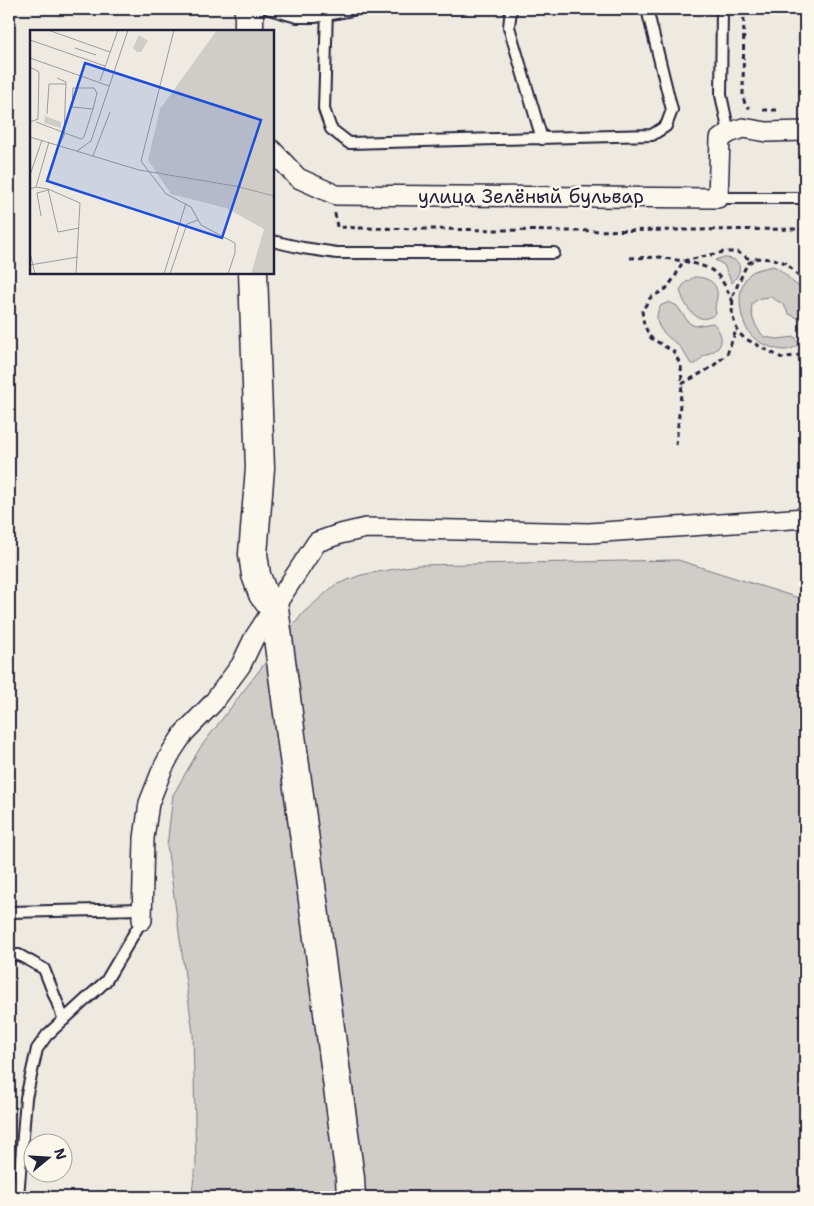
<svg xmlns="http://www.w3.org/2000/svg" width="814" height="1206" viewBox="0 0 814 1206" font-family="'Shantell Sans',sans-serif">
  <style>
    .green { fill: #d0cdc9; stroke: #797882 }
    .lines { fill: none; stroke-linecap: round; stroke-linejoin: round }
    .service-casing { stroke: #22223b; stroke-width: 14 }
    .minor-casing { stroke: #22223b; stroke-width: 22 }
    .secondary-casing { stroke: #22223b; stroke-width: 31 }
    .path { stroke: #22223b; stroke-width: 3; stroke-dasharray: 5 4; stroke-linecap: butt }
    .service { stroke: #fbf7ec; stroke-width: 10 }
    .minor { stroke: #fbf7ec; stroke-width: 19 }
    .secondary { stroke: #fbf7ec; stroke-width: 28 }
    .labels { text-anchor: middle; dominant-baseline: central; stroke-width: 5; stroke-linejoin: round; paint-order: stroke }
    .street-label { font-size: 19px; fill: #22223b; stroke: #fbf7ec }
    .inset-road { fill: none; stroke: #9c9a9f; stroke-width: 1 }
    .view { fill: #1d4ed8; fill-opacity: 0.15; stroke: #1d4ed8; stroke-width: 2.5 }
    .inset-edge { fill: none; stroke: #22223b; stroke-width: 2.5 }
  </style>
  <rect width="100%" height="100%" fill="#eeeae2"/>
  <filter id="ink" filterUnits="userSpaceOnUse"><feTurbulence type="fractalNoise" baseFrequency=".02" numOctaves="2"/><feDisplacementMap in="SourceGraphic" scale="10" xChannelSelector="R" yChannelSelector="G"/><feConvolveMatrix kernelMatrix="1 2 1 2 8 2 1 2 1" color-interpolation-filters="sRGB"/></filter>
  <g filter="url(#ink)">
    <path class="green" d="M721 258C741 257 745 268 732 283L724 265 715 260Z
      M773 266C788 272 789 284 805 289V297L800 296 799 300 805 305V317L800 319 789 314 783 304 771 297 761 298 752 303C750 317 755 326 764 337L777 339 795 337 799 344C792 351 783 351 774 348 765 345 757 342 751 335 739 321 734 286 751 273 756 269 766 268 773 266Z
      M694 277C706 277 719 282 717 297 716 303 714 307 716 313 698 329 684 306 680 290L685 283Z
      M669 302 677 306 689 323 695 326 713 323C719 329 725 340 718 348 714 352 708 353 704 356 700 359 699 362 695 364H691C687 358 684 352 680 347 667 335 650 327 660 306Z
      M678 560 805 600V1197H191L196 1165 193 1033 167 846 173 795 200 748 303 613 335 585 361 575 417 565Z"/>
    <g class="lines">
      <defs>
        <path id="service" d="M269 9 297 17H315L357 9
          M327 9 324 109 331 129 349 143 652 135 666 126 672 110 647 9
          M511 9 509 27 542 139
          M722 9 721 95 729 133
          M718 198H805
          M272 241 303 248 337 253H554
          M9 912 143 909
          M9 955H19L44 969 64 1020
          M18 1197 26 1098 37 1049 47 1035 106 981 142 920"/>
        <path id="minor" d="M272 150 298 178 336 195 718 198 720 139 729 133 743 128 767 132 805 131
          M142 920 144 838 149 803 162 770 172 751 184 733 213 703 241 665 254 638 317 542 340 534 366 528 589 533 805 518"/>
        <path id="secondary" d="M249 9V31
          M253 272 260 468 253 554 256 575 263 594 274 608 350 1178 351 1197"/>
      </defs>
      <use href="#service" class="service-casing"/>
      <use href="#minor" class="minor-casing"/>
      <use href="#secondary" class="secondary-casing"/>
      <path class="path" d="M744 9 743 95 745 105 750 108
        M763 110H777
        M335 213 337 227 361 228 569 231 805 229
        M630 258 659 257 683 261 724 252H737L753 261
        M805 283 786 263 773 259 757 258 747 264 733 295 732 315 738 332 744 338 782 358 805 354
        M733 302C719 272 716 268 683 261L675 277 666 289 650 298 642 311 644 325 651 338 674 352 681 366 682 384 712 367 727 354 737 328
        M676 445 682 384"/>
      <use href="#service" class="service"/>
      <use href="#minor" class="minor"/>
      <use href="#secondary" class="secondary"/>
    </g>
  </g>
  <g class="labels">
    <g class="street-label">
      <text x="531" y="196">улица Зелёный бульвар</text>
    </g>
  </g>
  <g transform="translate(30 30)">
    <rect width="244" height="244" fill="#eeeae2"/>
    <path d="M187 0H244V244H221L234 199 196 178 141 164 118 130 130 79ZM109 5 118 11 111 22H107L103 18ZM15 86 31 92V98L14 93Z" fill="#d0cdc9"/>
    <path class="inset-road" d="M18 0 80 22M144 0 111 131 136 164 161 177 171 195 205 213V223L198 244M0 10 75 36M45 18 66 25M0 28 79 56M0 37 9 42 8 89 0 92M27 48 36 52 34 106 29 115M70 51 88 0M17 84 19 54H36M6 92 51 109 54 107 63 79 67 63 64 58H43L42 77 63 79M0 107 109 140 205 156 244 166M47 121 61 111 98 0M63 126 80 82M0 145 12 110M6 157 18 159 50 173 46 244M0 159 6 157 19 112M18 159 28 202 49 198M11 186 7 163 18 160M0 222 5 244M0 235 48 227M134 244 156 173M140 244 157 194 168 190"/>
    <path class="view" d="M55 33 231 90 192 208 17 151Z"/>
    <rect width="244" height="244" class="inset-edge"/>
  </g>
  <rect width="814" height="1206" fill="none" stroke="#fbf7ec" stroke-width="30"/>
  <rect x="15" y="15" width="784" height="1176" fill="none" stroke="#22223b" stroke-width="2" filter="url(#ink)"/>
  <g transform="translate(48 1158) rotate(72)"><circle r="24" fill="#fbf7ec" stroke="#a4a2a5"/>
  <path d="M0-4L9 19L0 12L-9 19Z" fill="#22223b"/>
  <text y="-8" font-size="14" font-weight="bold" text-anchor="middle" fill="#22223b">N</text>
  </g>
</svg>
